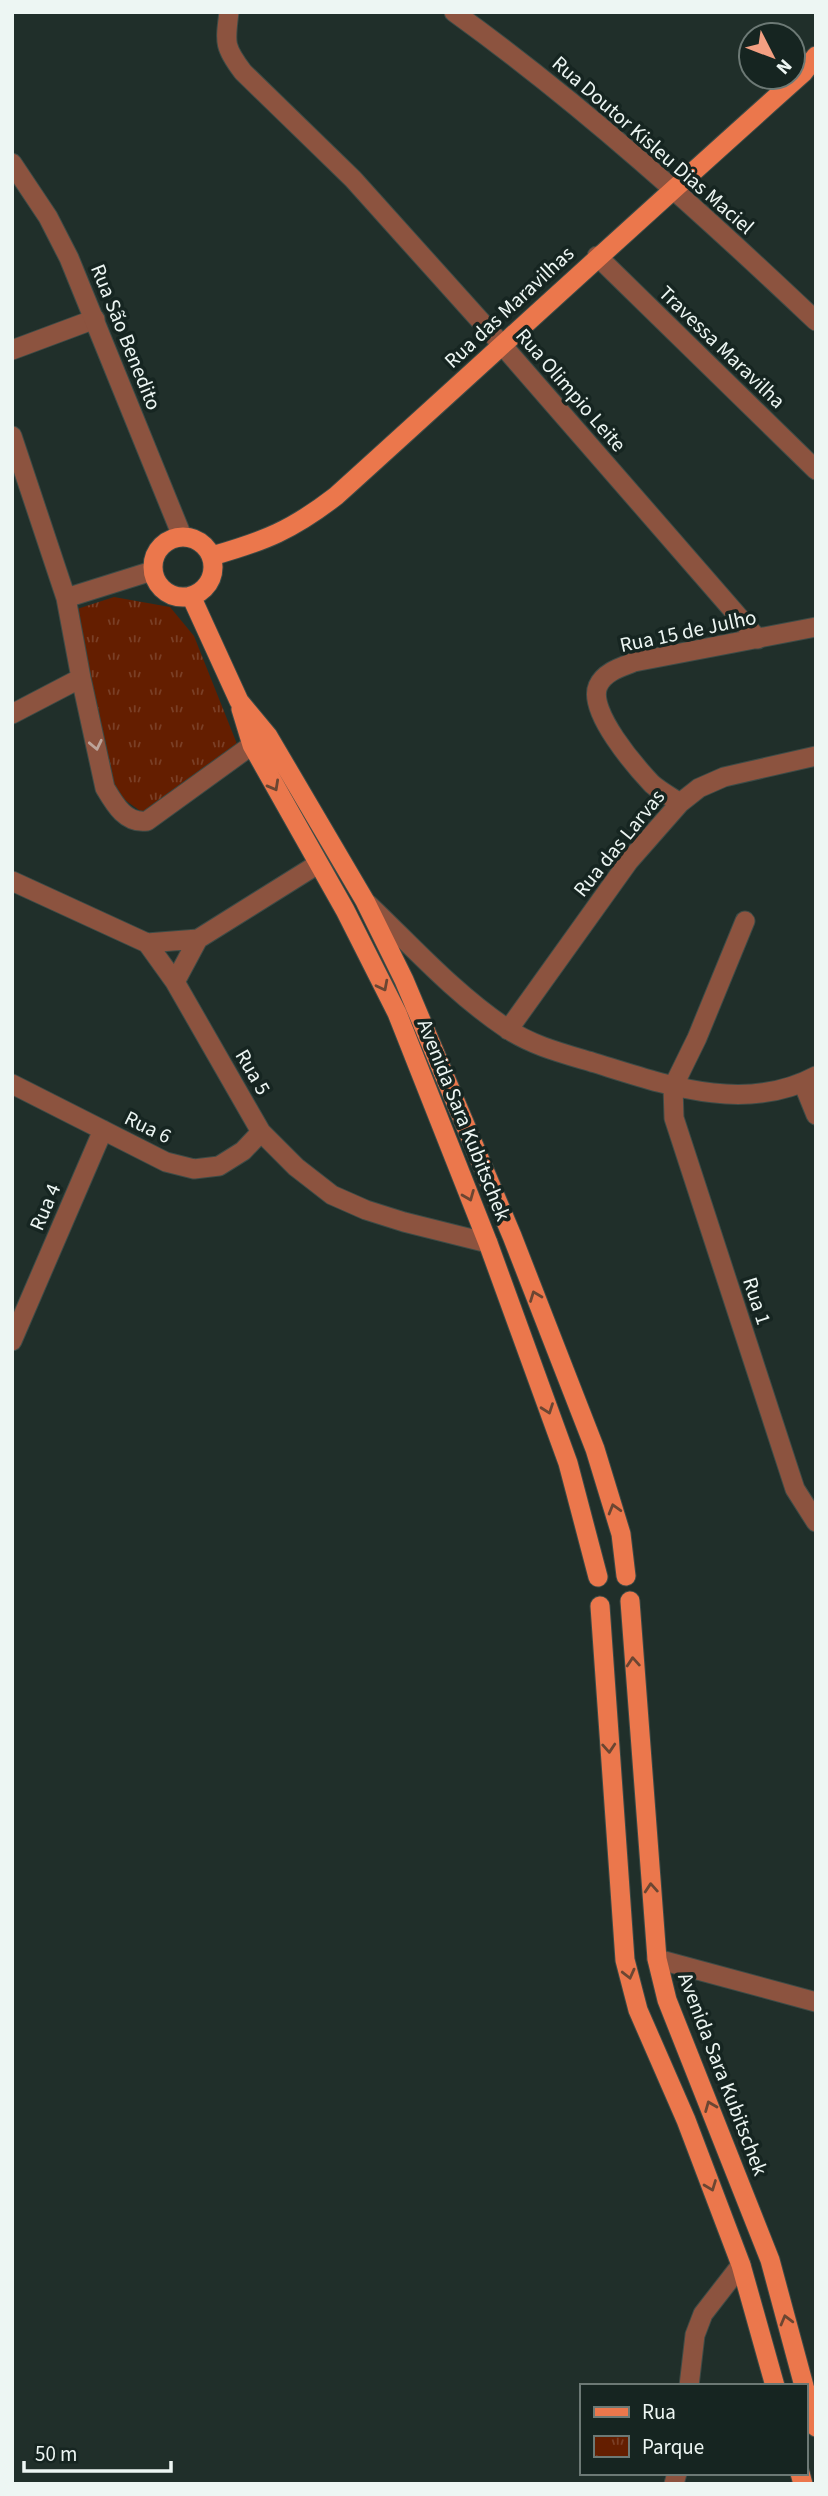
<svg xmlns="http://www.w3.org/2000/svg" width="828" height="2496" viewBox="0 0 828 2496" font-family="'Source Sans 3',sans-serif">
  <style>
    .park { fill: url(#park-tufts) }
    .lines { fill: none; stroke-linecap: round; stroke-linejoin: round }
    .minor-casing { stroke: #3d4b46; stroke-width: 21 }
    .tertiary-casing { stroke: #3d4b46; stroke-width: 21 }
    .primary-casing { stroke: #3d4b46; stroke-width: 21 }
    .minor { stroke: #8c533f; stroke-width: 19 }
    .tertiary { stroke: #8c533f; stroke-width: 19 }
    .primary { stroke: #eb774c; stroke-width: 19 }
    .oneway { stroke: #bca499 }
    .oneway2 { stroke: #6b4632 }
    .labels { text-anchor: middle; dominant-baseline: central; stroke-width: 7; stroke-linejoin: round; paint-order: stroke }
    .street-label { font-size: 21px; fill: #edf6f3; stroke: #162521 }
  </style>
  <defs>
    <pattern id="park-tufts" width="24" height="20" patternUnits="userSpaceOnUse" patternTransform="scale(1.75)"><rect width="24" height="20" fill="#641e00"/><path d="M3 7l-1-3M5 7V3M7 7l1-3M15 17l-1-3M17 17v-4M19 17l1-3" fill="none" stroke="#7a3f26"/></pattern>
  </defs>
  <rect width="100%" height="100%" fill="#202f2a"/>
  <path class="park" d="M114 597 170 607 194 636 237 744 143 813 114 792 74 610Z"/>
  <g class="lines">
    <defs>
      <path id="minor" d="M229 12C225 43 224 47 243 72L353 179 503 346 758 639
        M454 12C583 105 701 212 816 321
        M597 256 816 470
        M12 350 95 319
        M12 436 66 598 81 678 12 714
        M66 598 152 571
        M81 678 105 788C115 805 126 824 147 821L252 745
        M680 803C671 797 660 791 652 784 636 767 587 711 598 686 604 672 621 667 634 662L816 627
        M12 881 147 943 175 982 261 1132 296 1167 332 1195 366 1210 404 1222 488 1243
        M368 904C412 946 455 994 506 1028 532 1046 565 1054 595 1063 666 1085 745 1114 816 1076
        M745 921 697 1038 673 1087 674 1118 795 1489 816 1522
        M147 943 198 939 318 864
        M175 982 198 939
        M508 1030 629 861 680 803 699 788 724 777 816 756
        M803 1083 816 1115
        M12 1084 166 1162 194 1169 219 1166 243 1151 261 1132
        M12 1341 103 1130
        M657 1959 816 2002
        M689 2386 695 2335 703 2314 741 2265
        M674 2484 677 2473"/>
      <path id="tertiary" d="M12 163 48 217 69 258 182 536"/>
      <path id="primary" d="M153 567a30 30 0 1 1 60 0a30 30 0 1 1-60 0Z
        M212 556C265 541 292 530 336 496 492 355 646 213 803 73L816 56
        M191 596 239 701 268 736 365 901 404 980 512 1236 595 1449 621 1534 626 1576
        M241 709 252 745 345 910 397 1013 488 1243 568 1463 598 1577
        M630 1601 657 1959 667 2000 770 2260 804 2386
        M600 1606 625 1960 638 2010 686 2120 741 2265 775 2386
        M805 2389 816 2427
        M800 2473 803 2484"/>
    </defs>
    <use href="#minor" class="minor-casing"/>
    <use href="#tertiary" class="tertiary-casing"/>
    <use href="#primary" class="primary-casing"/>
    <use href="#minor" class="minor"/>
    <use href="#tertiary" class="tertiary"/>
    <use href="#primary" class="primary"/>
  </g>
  <defs><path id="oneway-chevron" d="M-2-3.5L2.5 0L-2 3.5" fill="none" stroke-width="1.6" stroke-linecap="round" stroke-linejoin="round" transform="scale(1.75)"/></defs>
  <use class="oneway" href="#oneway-chevron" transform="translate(96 745) rotate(78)"/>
  <g class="oneway2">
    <use href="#oneway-chevron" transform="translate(274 786) rotate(61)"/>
    <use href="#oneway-chevron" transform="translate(383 986) rotate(63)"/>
    <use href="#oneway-chevron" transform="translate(469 1196) rotate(68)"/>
    <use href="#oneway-chevron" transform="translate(535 1296) rotate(-111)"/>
    <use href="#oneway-chevron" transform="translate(548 1409) rotate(70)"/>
    <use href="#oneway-chevron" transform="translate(614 1509) rotate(-106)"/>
    <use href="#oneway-chevron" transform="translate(633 1662) rotate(-94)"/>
    <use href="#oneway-chevron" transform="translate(609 1748) rotate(86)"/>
    <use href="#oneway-chevron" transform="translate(651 1888) rotate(-94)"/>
    <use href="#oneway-chevron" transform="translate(629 1974) rotate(76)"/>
    <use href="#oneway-chevron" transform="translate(710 2106) rotate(-112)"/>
    <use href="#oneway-chevron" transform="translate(711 2186) rotate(69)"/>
    <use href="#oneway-chevron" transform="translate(786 2320) rotate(-105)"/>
  </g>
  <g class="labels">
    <g class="street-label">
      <text transform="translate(653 145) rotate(41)">Rua Doutor Kisleu Dias Maciel</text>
      <text transform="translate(509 307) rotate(-43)">Rua das Maravilhas</text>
      <text transform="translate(126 337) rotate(68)">Rua São Benedito</text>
      <text transform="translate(722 347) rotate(44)">Travessa Maravilha</text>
      <text transform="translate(571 390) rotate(49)">Rua Olimpio Leite</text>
      <text transform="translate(688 631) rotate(-12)">Rua 15 de Julho</text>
      <text transform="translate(619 843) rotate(-51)">Rua das Larvas</text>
      <text transform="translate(253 1072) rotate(60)">Rua 5</text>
      <text transform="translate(464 1120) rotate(68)">Avenida Sara Kubitschek</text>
      <text transform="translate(148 1127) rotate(26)">Rua 6</text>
      <text transform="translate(45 1207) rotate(-67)">Rua 4</text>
      <text transform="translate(757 1301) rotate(72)">Rua 1</text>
      <text transform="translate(723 2074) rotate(69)">Avenida Sara Kubitschek</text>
    </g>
  </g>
  <rect width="828" height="2496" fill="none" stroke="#edf6f3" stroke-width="28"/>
  <rect x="580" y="2384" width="228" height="91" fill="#162521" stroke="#6c7975" stroke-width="2"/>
  <rect x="594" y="2407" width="35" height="10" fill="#eb774c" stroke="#6c7975" stroke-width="2"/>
  <text x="642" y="2419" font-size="21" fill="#edf6f3">Rua</text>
  <rect x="594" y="2436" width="35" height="21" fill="url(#park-tufts)" stroke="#6c7975" stroke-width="2"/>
  <text x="642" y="2454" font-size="21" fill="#edf6f3">Parque</text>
  <g transform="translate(772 56) rotate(132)"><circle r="33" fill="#162521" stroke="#6c7975" stroke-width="2"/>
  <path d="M0-5L12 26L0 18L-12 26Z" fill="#f39f82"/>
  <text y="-10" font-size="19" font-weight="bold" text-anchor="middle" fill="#edf6f3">N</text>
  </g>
  <path d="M24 2461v10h147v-10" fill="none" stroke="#edf6f3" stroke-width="3.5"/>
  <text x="35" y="2461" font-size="21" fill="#edf6f3" stroke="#162521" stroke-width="5" paint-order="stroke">50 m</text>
</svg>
